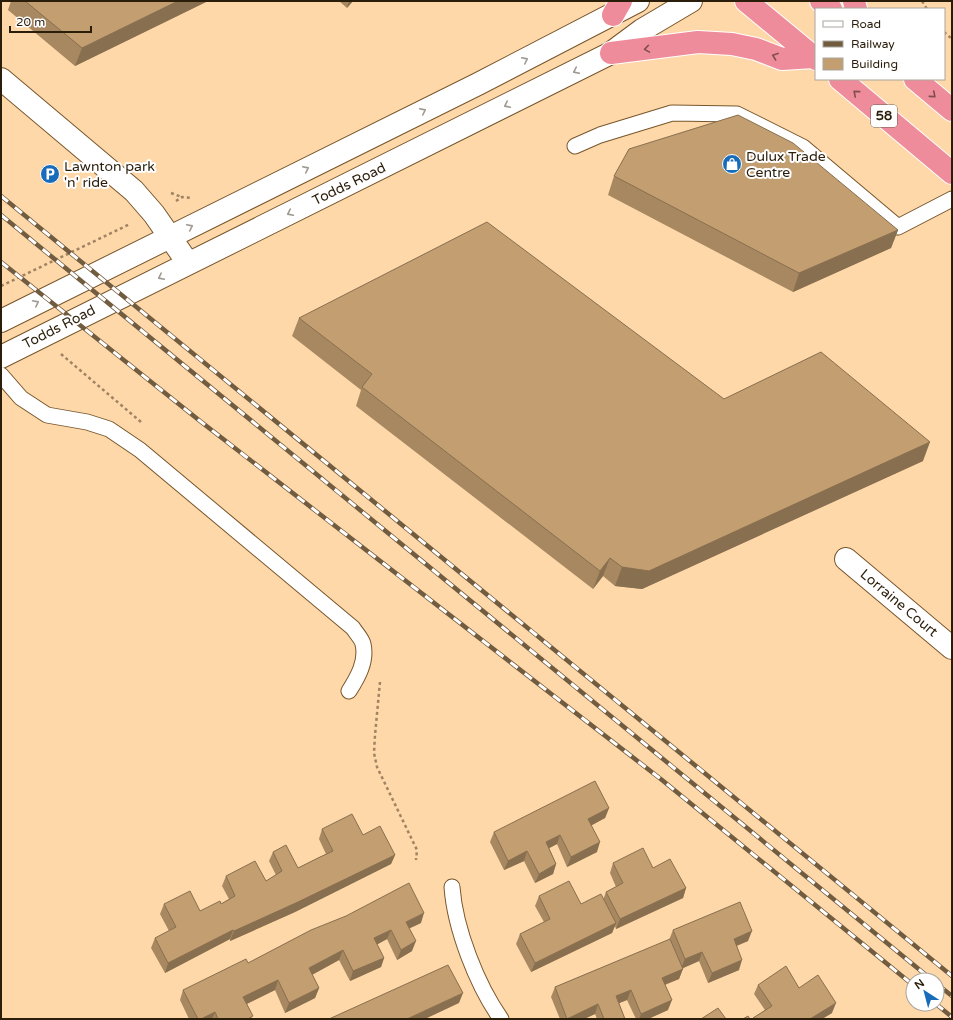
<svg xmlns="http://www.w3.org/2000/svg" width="953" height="1020" viewBox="0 0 953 1020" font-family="'Varela Round',sans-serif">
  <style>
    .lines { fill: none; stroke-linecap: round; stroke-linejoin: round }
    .service-casing { stroke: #77562b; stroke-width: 17 }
    .minor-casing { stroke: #77562b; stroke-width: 24 }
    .tertiary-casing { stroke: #77562b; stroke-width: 24 }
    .trunk-casing { stroke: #fff; stroke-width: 24 }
    .path { stroke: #9f8362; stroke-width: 2.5; stroke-dasharray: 3 3; stroke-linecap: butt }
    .service { stroke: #fff; stroke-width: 15 }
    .minor { stroke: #fff; stroke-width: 22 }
    .tertiary { stroke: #fff; stroke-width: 22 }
    .trunk { stroke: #ee8c9c; stroke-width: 22 }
    .rail-casing { stroke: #715c40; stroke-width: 4.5 }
    .rail { stroke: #fff; stroke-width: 3; stroke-dasharray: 9; stroke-linecap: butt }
    .wall { fill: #a78861 }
    .shaded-wall { fill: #886f4f }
    .building { fill: #c29e71; stroke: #886f4f }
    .oneway { stroke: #824f4c }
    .oneway2 { stroke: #9f9991 }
    .labels { text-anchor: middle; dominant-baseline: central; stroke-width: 4; stroke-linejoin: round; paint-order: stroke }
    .shield { fill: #fff; stroke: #6a6154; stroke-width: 1 }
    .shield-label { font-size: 13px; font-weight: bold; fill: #2a1d0a }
    .poi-label { font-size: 14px; fill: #2a1d0a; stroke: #fff; text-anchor: start }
    .street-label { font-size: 14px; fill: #2a1d0a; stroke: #fff }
  </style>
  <rect width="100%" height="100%" fill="#ffd8aa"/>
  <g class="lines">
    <defs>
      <path id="service" d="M575 146 600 135 672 113 737 114 803 147 898 227 952 199
        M1 375 21 398 47 415 87 422 109 429 140 450 353 628C356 633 362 639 363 644 367 661 358 677 349 691
        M452 887C455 929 477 985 501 1019"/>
      <path id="minor" d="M1 79 134 191 154 214 188 263
        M846 559 952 648"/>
      <path id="tertiary" d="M1 321 478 84 638 1
        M1 357 611 53 642 30 691 1"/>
      <path id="trunk" d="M746 1 816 59
        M821 1 831 9
        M854 1 856 9
        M613 15 621 1
        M611 53 698 42 732 44 756 49 782 59 813 57
        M840 79 952 173
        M915 79 952 110"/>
    </defs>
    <use href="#service" class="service-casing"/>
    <use href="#minor" class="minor-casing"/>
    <use href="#tertiary" class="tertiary-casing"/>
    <use href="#trunk" class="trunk-casing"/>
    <path class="path" d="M922 1 927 9
      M944 32 952 39
      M171 193 182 197
      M176 201 182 197 191 198
      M1 286 130 224
      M61 354 141 422
      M380 682 375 735 374 753 377 767 417 850 416 860"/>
    <use href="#service" class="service"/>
    <use href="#minor" class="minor"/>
    <use href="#tertiary" class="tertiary"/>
    <use href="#trunk" class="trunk"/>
    <defs>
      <path id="rail" d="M1 196 952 976
        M1 215 932 980
        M1 262 200 421 662 780 913 985
        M937 984 952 996
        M936 1004 952 1017"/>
    </defs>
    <use href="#rail" class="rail-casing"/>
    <use href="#rail" class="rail"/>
  </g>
  <path class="wall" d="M11 1H206V2L75 66 8 10Z
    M339 1H353L347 8Z
    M614 176 898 230 891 248 793 292 608 195Z
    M299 318 724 399 923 461 642 589 615 586 603 576 593 589 356 406 361 390 292 336Z
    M609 808 605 818 591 825 597 852 567 867 557 844 549 848 556 864 553 874 535 883 524 861 504 870 490 842 494 832Z
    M322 829 363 835 395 855 391 864 295 912 230 941V939L165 973 151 948 155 938 169 931 160 914 164 904 200 911 221 904 229 899 222 886 226 876 266 881 276 875 269 861 273 852 298 868 326 854 319 839Z
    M613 863 653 868 686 888 683 898 616 929 615 926 612 933 531 972 516 944 520 934 544 922 535 906 539 896 581 904 603 900 606 892 616 887 610 873Z
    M421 923 409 928 412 951 397 960 387 939 377 944 384 958 381 967 350 981 339 960 312 975 319 988 315 998 285 1013 275 990 247 1004 252 1019H189L180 1000 183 990 248 963Z
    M673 930 748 941 737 946 739 970 708 983 699 961 683 968 679 979 665 985 668 1010 648 1019H636L627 1000 619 1003 625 1019H597L595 1014 584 1019H560L551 997 555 987 669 940Z
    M758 985 799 988 832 1013 822 1019H752L753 1018 765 1010 754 994Z"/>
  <path class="shaded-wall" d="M178 1H206V2L75 66 82 48Z
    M349 1H353L347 8Z
    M898 230 891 248 793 292 799 273Z
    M930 442 923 461 642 589 615 586 622 567Z
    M610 558 603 576 593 589 600 571Z
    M609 808 605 818 585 829 588 819Z
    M560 835 557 844 542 852 546 842Z
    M600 842 597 852 567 867 571 857Z
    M527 851 524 861 504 870 508 861Z
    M395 855 391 864 295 912 230 941 234 931Z
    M556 864 553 874 535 883 539 874Z
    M686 888 683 898 616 929 620 919Z
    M424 913 421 923 402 932 406 922Z
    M616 923 612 933 531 972 535 963Z
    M233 930 230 939 165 973 168 963Z
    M391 930 387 939 371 948 374 938Z
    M752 931 748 941 730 948 734 939Z
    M416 941 412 951 397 960 401 950Z
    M343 950 339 960 306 978 309 968Z
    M702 952 699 961 681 969 685 959Z
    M384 958 381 967 350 981 353 971Z
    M742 960 739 970 708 983 712 973Z
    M683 969 679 979 658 987 662 978Z
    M278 980 275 990 240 1007 243 997Z
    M319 988 315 998 285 1013 289 1003Z
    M631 990 627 1000 612 1006 616 996Z
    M463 993 459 1003 425 1019H407Z
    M672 1000 668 1010 648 1019H639L641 1014Z
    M836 1003 832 1013 822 1019H810Z
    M598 1004 595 1014 584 1019H567Z
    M215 1012 212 1019H201Z"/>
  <path class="building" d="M25 1H178L82 48Z
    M738 115 793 143 898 230 799 273 614 176 629 149Z
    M487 222 724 399 821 352 930 442 649 571 622 567 610 558 600 571 362 387 372 374 299 318Z
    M595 781 609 808 588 819 600 842 571 857 560 835 546 842 556 864 539 874 527 851 508 861 494 832Z
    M352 814 363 835 380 826 395 855 298 902 234 931 233 930 168 963 155 938 176 927 164 904 190 891 200 911 220 901 221 904 235 896 226 876 255 861 266 881 282 871 273 852 286 845 298 868 318 858 333 851 322 829Z
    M643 848 653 868 670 859 686 888 620 919 606 892 623 883 613 863Z
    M569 881 581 904 601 894 616 923 535 963 520 934 550 919 539 896Z
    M409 883 424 913 406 922 416 941 401 950 391 930 374 938 384 958 353 971 343 950 309 968 319 988 289 1003 278 980 243 997 253 1016 248 1019H218L215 1012 201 1019H198L183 990 246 959 248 963 311 930 346 916Z
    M740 902 752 931 734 939 742 960 712 973 702 952 685 959 673 930Z
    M670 939 683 969 662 978 672 1000 641 1014 631 990 616 996 625 1019H604L598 1004 567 1019 555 987Z
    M448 965 463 993 407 1019H329Z
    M786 966 799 988 818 975 836 1003 810 1019H754L753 1018 772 1006 758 985Z
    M718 1008 726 1019H701Z
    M748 1016 750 1019H743Z"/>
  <defs><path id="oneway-chevron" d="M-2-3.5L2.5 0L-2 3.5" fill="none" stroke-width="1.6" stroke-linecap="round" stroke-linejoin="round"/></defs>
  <g class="oneway">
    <use href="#oneway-chevron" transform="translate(647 49) rotate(171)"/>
    <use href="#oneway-chevron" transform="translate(775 56) rotate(-160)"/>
    <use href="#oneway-chevron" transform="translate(856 93) rotate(-140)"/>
    <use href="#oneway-chevron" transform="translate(933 95) rotate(40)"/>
  </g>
  <g class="oneway2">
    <use href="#oneway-chevron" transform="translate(525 60) rotate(-27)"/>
    <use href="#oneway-chevron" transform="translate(576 71) rotate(154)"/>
    <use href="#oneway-chevron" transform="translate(507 105) rotate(153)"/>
    <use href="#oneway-chevron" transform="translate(423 111) rotate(-26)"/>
    <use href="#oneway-chevron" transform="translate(306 169) rotate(-26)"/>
    <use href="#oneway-chevron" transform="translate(290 213) rotate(154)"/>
    <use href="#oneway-chevron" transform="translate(190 227) rotate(-26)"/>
    <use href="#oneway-chevron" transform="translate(161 277) rotate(153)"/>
    <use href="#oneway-chevron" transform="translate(36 303) rotate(-27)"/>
  </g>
  <defs>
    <symbol id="shop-disc" viewBox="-11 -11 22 22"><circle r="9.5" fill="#186cba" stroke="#fff"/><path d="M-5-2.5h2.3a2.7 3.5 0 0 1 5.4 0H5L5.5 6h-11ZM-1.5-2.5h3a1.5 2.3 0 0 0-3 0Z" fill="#fff"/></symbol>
    <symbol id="parking-disc" viewBox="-11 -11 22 22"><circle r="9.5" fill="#186cba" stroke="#fff"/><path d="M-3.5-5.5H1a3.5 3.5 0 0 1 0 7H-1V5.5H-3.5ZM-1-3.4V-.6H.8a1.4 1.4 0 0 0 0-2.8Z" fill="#fff"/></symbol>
  </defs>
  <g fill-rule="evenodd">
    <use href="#shop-disc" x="721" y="153" width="22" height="22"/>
    <use href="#parking-disc" x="39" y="163" width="22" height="22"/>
  </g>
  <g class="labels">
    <rect class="shield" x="871" y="105" width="26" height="22" rx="3"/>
    <g class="shield-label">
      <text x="884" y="116">58</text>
    </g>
    <g class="poi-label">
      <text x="746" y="156">Dulux Trade<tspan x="746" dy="16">Centre</tspan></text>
      <text x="64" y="166">Lawnton park<tspan x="64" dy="16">'n' ride</tspan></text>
    </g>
    <g class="street-label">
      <text transform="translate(349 184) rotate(-26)">Todds Road</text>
      <text transform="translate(59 327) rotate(-27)">Todds Road</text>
      <text transform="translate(899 603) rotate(40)">Lorraine Court</text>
    </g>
  </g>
  <rect width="953" height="1020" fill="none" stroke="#2a1d0a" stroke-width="4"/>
  <rect x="815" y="8" width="130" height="72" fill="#ffffff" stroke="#aaa59d"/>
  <rect x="823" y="21" width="20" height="6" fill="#ffffff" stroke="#aaa59d"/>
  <text x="851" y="28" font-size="12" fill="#2a1d0a">Road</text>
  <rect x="823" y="41" width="20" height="6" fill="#715c40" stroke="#aaa59d"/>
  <text x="851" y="48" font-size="12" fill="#2a1d0a">Railway</text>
  <rect x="823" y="58" width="20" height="12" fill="#c29e71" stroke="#aaa59d"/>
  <text x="851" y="68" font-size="12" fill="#2a1d0a">Building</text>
  <g transform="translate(925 992) rotate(324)"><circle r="19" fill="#ffffff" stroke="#aaa59d"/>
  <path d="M0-3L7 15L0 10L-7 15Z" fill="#186cba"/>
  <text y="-6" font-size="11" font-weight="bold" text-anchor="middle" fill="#2a1d0a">N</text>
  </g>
  <path d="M10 26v6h81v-6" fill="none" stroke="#2a1d0a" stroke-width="2"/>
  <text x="16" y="26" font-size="12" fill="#2a1d0a" stroke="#ffffff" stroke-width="3" paint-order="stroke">20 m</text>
</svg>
